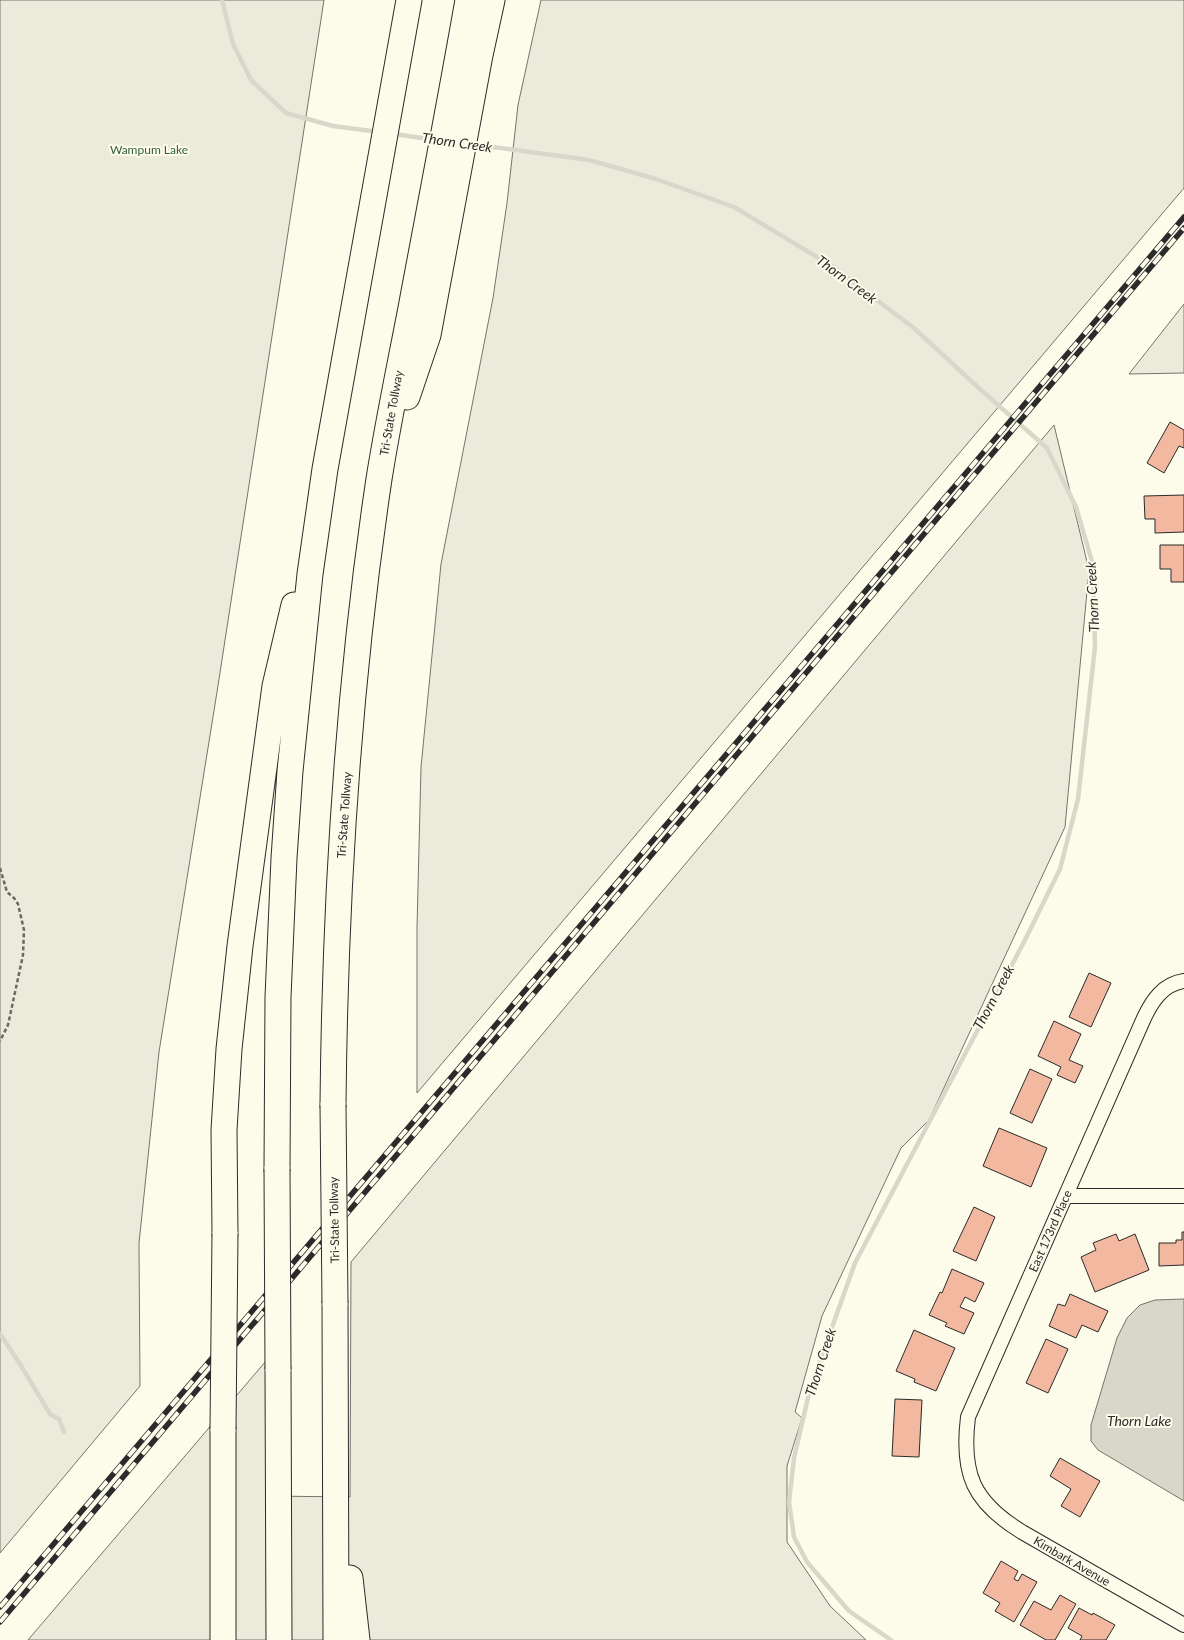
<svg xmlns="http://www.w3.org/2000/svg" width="1184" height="1640" viewBox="0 0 1184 1640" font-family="Lato,sans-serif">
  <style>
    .green { fill: #ecebdb; stroke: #74746e }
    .water { fill: #d8d7c9; stroke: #74746e }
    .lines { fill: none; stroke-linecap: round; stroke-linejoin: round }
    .stream { stroke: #d8d7c9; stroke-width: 4.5 }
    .building { fill: #f2b8a0; stroke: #2b2b2b }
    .street-casing { stroke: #2b2b2b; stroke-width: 16 }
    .highway-casing { stroke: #2b2b2b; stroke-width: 27 }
    .path { stroke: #6a6964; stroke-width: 2.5; stroke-dasharray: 4 2.5; stroke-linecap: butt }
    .street { stroke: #fdfbea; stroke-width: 14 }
    .highway { stroke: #fdfbea; stroke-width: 25 }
    .rail-casing { stroke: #2b2b2b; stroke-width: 5.5 }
    .rail { stroke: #fdfbea; stroke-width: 4; stroke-dasharray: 11; stroke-linecap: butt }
    .highway-bridge-casing { stroke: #2b2b2b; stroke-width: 27; stroke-linecap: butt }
    .highway-bridge { stroke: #fdfbea; stroke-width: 25 }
    .labels { text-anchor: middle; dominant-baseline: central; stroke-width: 4; stroke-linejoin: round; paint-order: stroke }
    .park-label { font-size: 12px; fill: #34623c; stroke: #fdfbea }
    .street-label { font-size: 12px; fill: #2b2b2b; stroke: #fdfbea }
    .water-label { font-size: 14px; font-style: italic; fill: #2b2b2b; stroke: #fdfbea }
  </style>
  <rect width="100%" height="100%" fill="#fdfbea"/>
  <path class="green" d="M0 0H324L217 692 159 1052 139 1243 140 1386 0 1553Z
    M541 0H1184V188L417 1093V927L421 767 441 564 493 298 507 203 518 105Z
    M1184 304V373L1129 374Z
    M1054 425 1089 570 1065 827 929 1120 901 1148 822 1316 795 1412 802 1418 787 1466V1542L830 1606 866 1640H28L266 1361 268 1496 350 1497 351 1262Z"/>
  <path class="water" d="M1184 1299V1501L1098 1450 1091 1441V1425L1117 1338 1127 1318 1140 1305 1155 1300Z"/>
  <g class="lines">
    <path class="stream" d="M222 0 233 44 251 80 286 113 333 126 379 132
      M394 134 436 140
      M471 144 589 160 656 179 734 207 832 266 915 329 982 391 1047 448 1076 507 1093 565 1095 647 1078 799 1060 869 1025 940 855 1263 810 1389 794 1458 789 1502 794 1537 807 1562 849 1611 891 1640
      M0 1334 20 1364 50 1414 59 1419 64 1432"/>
  </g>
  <path class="building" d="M1170 422 1184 430V448L1179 446 1164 473 1147 463Z
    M1184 495V532L1155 533V519H1145L1144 496Z
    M1160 545H1184V582H1171V569H1160Z
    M1089 973 1111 983 1091 1027 1069 1017Z
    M1054 1021 1081 1034 1069 1060 1083 1066 1075 1083 1057 1075 1061 1067 1038 1056Z
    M1030 1069 1052 1079 1032 1123 1010 1113Z
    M999 1128 1047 1148 1031 1187 983 1166Z
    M974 1207 995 1217 976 1261 953 1251Z
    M1182 1232H1184V1265L1159 1266V1243H1176V1240H1182Z
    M1116 1234 1119 1241 1135 1234 1149 1270 1095 1292 1081 1257 1096 1250 1093 1243Z
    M952 1269 984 1283 975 1302 965 1297 960 1307 974 1313 964 1334 945 1326 947 1323 929 1315 940 1292 942 1293Z
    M1070 1294 1108 1311 1098 1332 1082 1325 1076 1338 1049 1326 1058 1304 1065 1306Z
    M914 1330 955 1348 936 1391 914 1382 915 1379 896 1371Z
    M1046 1339 1068 1349 1048 1393 1026 1383Z
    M895 1399 922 1400 919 1457 892 1456Z
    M1060 1458 1100 1481 1080 1517 1061 1506 1071 1489 1050 1476Z
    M1001 1561 1018 1571 1014 1579 1018 1581 1022 1574 1037 1582 1014 1622 995 1611 1000 1603 983 1593Z
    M1060 1595 1076 1604 1055 1640H1046L1020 1625 1034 1601 1051 1610Z
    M1079 1608 1092 1615 1093 1613 1115 1625 1106 1640H1080L1082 1636 1068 1628Z"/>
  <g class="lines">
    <defs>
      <path id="street" d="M1184 981C1163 984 1152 1001 1144 1018L968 1417C961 1474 973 1502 1022 1532L1184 1625
        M1066 1196H1184"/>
      <path id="highway" d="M407 397 428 335 480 55 492 0
        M333 1105C335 896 348 686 379 479 388 422 400 365 411 308 430 206 450 103 468 0
        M277 1169 278 997 284 858 290 771 310 574 325 469 409 0
        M225 1234 224 1130 229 1049 240 946 275 686 294 605
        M335 1303 336 1640
        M278 1369 279 1640
        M350 1578 357 1640
        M223 1640V1429"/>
    </defs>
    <use href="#street" class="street-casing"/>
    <use href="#highway" class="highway-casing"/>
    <path class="path" d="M0 868 7 892 14 898 18 904 24 930 23 955 8 1025 0 1041"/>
    <use href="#street" class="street"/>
    <use href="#highway" class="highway"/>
    <defs>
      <path id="rail" d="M0 1607 1184 217
        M0 1622 1184 228"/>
    </defs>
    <use href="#rail" class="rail-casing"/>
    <use href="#rail" class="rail"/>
    <defs>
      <path id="highway-bridge" d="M333 1105 335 1303
        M277 1169 278 1369
        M223 1429 225 1234"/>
    </defs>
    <use href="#highway-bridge" class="highway-bridge-casing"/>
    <use href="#highway-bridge" class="highway-bridge"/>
  </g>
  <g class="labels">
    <g class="park-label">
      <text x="149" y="149">Wampum Lake</text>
    </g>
    <g class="street-label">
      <text transform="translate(391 413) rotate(-80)">Tri-State Tollway</text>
      <text transform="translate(344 815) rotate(-86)">Tri-State Tollway</text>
      <text transform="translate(334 1220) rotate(-91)">Tri-State Tollway</text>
      <text transform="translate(1050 1231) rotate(-66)">East 173rd Place</text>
      <text transform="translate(1072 1561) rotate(30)">Kimbark Avenue</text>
    </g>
    <g class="water-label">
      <text transform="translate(457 142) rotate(8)">Thorn Creek</text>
      <text transform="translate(847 279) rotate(36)">Thorn Creek</text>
      <text transform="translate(1092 597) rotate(-93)">Thorn Creek</text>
      <text transform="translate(993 997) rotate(-62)">Thorn Creek</text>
      <text transform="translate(820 1362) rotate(-72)">Thorn Creek</text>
      <text x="1139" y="1420">Thorn Lake</text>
    </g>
  </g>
</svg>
